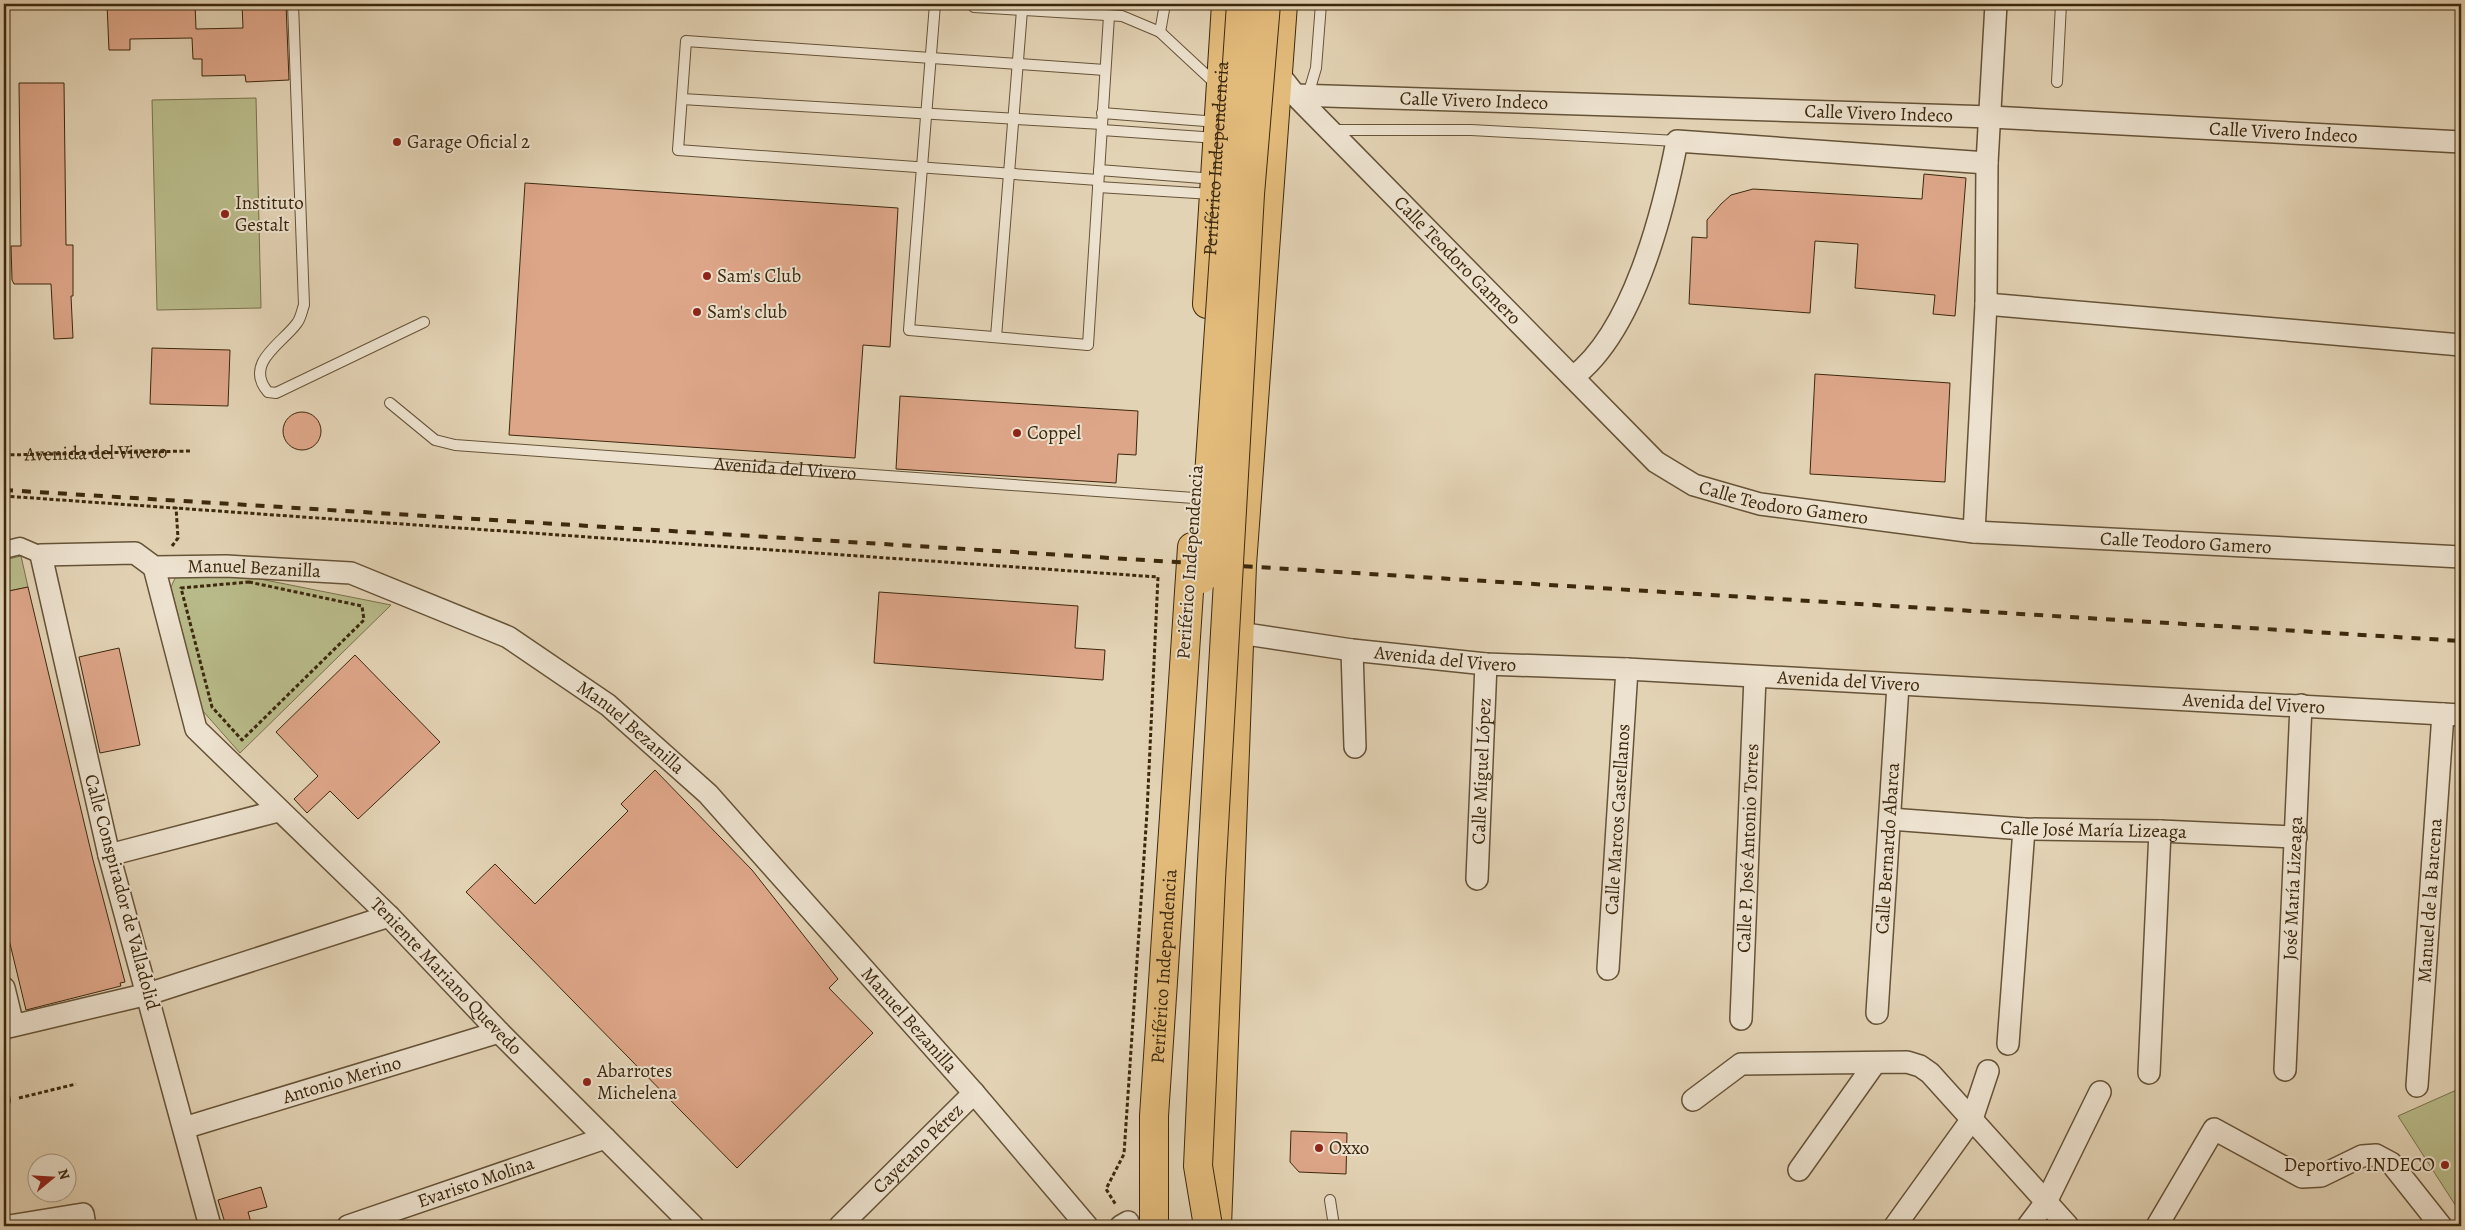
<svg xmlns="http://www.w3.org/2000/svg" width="2465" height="1230" viewBox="0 0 2465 1230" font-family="Alegreya,serif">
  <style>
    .green { fill: #b9bb8a; stroke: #7a724c }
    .building { fill: #dea689; stroke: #3c280d }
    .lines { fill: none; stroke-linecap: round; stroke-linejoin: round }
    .service-casing { stroke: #665337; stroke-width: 12 }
    .pedestrian-casing { stroke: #665337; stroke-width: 19 }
    .minor-casing { stroke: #665337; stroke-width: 24 }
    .trunk-casing { stroke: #3c280d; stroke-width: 30 }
    .path { stroke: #3c280d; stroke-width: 3; stroke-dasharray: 4 2.5; stroke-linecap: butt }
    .service { stroke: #ede2cf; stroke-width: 10 }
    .pedestrian { stroke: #ede2cf; stroke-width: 16 }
    .minor { stroke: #ede2cf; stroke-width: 21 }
    .trunk { stroke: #e2ba7a; stroke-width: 28 }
    .rail { stroke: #3c280d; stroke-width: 4; stroke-dasharray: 9 9; stroke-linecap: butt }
    .trunk-bridge-casing { stroke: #3c280d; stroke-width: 30; stroke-linecap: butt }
    .trunk-bridge { stroke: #e2ba7a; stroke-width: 28 }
    .poi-dot { fill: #8f2418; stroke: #ede2cf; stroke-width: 2 }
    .labels { text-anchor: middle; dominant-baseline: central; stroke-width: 4; stroke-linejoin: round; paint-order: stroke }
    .street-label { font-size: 19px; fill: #3c280d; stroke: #ede2cf }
    .poi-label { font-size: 19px; fill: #3c280d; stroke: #ede2cf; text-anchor: start }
  </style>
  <rect width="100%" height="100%" fill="#e3d3b5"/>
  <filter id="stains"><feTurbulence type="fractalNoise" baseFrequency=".004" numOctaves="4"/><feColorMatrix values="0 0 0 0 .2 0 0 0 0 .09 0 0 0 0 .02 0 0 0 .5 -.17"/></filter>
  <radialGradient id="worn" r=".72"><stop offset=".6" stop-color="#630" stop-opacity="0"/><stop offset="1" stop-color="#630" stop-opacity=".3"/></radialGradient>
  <path class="green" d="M256 98 261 308 157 310 152 100Z
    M21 556 28 587 4 592V560Z
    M176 576 255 578 391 605 240 753 202 710 171 587Z
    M2461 1088V1214L2398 1116Z"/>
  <path class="building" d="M107 4H195L196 29 243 28 242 4H286L289 80 246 82 245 75 202 76V59H193L192 38 130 39V50H109Z
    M19 83H64L66 245H73V296H71L73 338 54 339 51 284H14L12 280 11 246H21Z
    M1924 174 1966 178 1955 316 1933 314 1935 295 1855 288 1858 244 1815 241 1810 313 1689 304 1692 237 1707 238V220L1721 204 1731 195 1753 189 1922 199Z
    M525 183 898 208 890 347 863 345 855 458 509 435Z
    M152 348 230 350 228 406 150 404Z
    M1815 374 1950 383 1945 482 1810 474Z
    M900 396 1138 411 1136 455 1118 454 1116 483 896 469Z
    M283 431a19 19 0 1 1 38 0a19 19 0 1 1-38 0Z
    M28 587 93 860 125 982 120 983 121 986 26 1010 4 919V592Z
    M879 592 1078 606 1075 648 1105 650 1103 680 874 663Z
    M119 648 140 745 100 753 79 657Z
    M355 655 440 742 358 819 330 791 307 813 294 799 318 776 276 732Z
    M655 770 752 870 838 979 829 988 873 1033 737 1168 466 892 495 864 535 904 628 811 621 804Z
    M1291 1131 1347 1133 1346 1174 1299 1172 1290 1162Z
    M261 1187 267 1207 248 1212 252 1226H226L218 1200Z"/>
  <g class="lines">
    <defs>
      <g id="service">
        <path d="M293 4 304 305C302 310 301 318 297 323 283 343 243 363 268 392L276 393 424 322"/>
        <path d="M935 4 909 330 1088 345 1109 16"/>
        <path d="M971 4 974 7 1122 16 1160 32 1217 85"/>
        <path d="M1160 32 1165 4"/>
        <path d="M2057 82 2061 4"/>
        <path d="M1308 95 1316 68 1321 4"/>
        <path d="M682 99 1102 124"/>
        <path d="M1102 113 1218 122"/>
        <path d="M1102 130 1217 138"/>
        <path d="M1331 130H1471L1677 141"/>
        <path d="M1099 170 1215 179"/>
        <path d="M1098 180 678 150 686 41 1105 70"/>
        <path d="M1098 187 1212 194"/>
        <path d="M996 337 1022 10"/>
        <path id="s2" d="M390 403 435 440 455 445 1194 498"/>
        <path d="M4 1095 5 1101"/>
        <path d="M1330 1200 1334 1226"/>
      </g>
      <path id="pedestrian" d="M4 550 20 546 41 555"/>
      <g id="minor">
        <path id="s3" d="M1277 72 1295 95 1656 462 1694 485 1760 504 1974 532 2461 557"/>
        <path id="s4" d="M1295 95 1991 117 2461 142"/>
        <path d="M1986 304 2461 345"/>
        <path d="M1573 377C1633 332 1663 213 1677 141L1987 163"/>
        <path d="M1974 532 1986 304 1987 163 1996 4"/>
        <path id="s5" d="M154 567 196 729 389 916 499 1032 693 1226"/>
        <path id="s6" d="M1239 633 1352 650 1486 664 1627 669 2461 715"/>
        <path d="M1352 650 1355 747"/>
        <path id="s7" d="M1890 819 2024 829 2160 831 2296 837"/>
        <path d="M109 855 278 811"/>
        <path id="s8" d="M1477 879 1486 664"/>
        <path id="s9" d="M1608 969 1627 669"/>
        <path d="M4 988 13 1025"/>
        <path id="s10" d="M1877 1013 1898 685"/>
        <path id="s11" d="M1741 1019 1755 677"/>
        <path d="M4 1028 148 994 389 916"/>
        <path d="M2008 1044 2024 829"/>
        <path id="s12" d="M2285 1070 2301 705"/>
        <path d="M2149 1073 2160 831"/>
        <path id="s13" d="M2417 1086 2443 714"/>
        <path d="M1693 1100 1741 1064 1907 1062 1920 1066 1930 1073 2068 1226"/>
        <path id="s14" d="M184 1128 499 1032"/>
        <path d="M1799 1170 1875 1063"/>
        <path d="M9 1226 83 1214 85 1226"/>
        <path id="s15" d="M210 1226 109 855 41 555 135 553 154 567 226 566 351 573 508 637 608 705 708 794 974 1093 1087 1226"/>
        <path id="s16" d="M348 1226 605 1138"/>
        <path id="s17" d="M840 1226 974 1093"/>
        <path d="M1121 1226 1128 1222"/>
        <path d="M1895 1226 1972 1119 1988 1071"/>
        <path d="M2028 1226 2046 1202 2100 1092"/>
        <path d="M2157 1226 2214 1129 2302 1177 2321 1176 2362 1156 2376 1155 2391 1163 2441 1226"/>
      </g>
      <g id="trunk">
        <path id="s18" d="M1207 304 1226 4"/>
        <path id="s19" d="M1154 1226V1116L1192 547"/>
        <path d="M1217 1226 1242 565 1283 4"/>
      </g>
    </defs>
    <use href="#service" class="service-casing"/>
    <use href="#pedestrian" class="pedestrian-casing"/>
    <use href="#minor" class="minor-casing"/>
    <use href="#trunk" class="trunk-casing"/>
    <g class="path">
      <path id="s1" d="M4 455 190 451"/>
      <path d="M4 496 1158 577 1147 812 1124 1154 1106 1189 1116 1205"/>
      <path d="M172 546 178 538 176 507"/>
      <path d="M249 582 362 606 364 620 242 740 212 707 181 588Z"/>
      <path d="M19 1098 76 1084"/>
      <path d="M2461 1117 2458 1119 2461 1138"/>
    </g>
    <use href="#service" class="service"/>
    <use href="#pedestrian" class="pedestrian"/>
    <use href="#minor" class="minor"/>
    <use href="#trunk" class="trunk"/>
    <path class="rail" d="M4 490 2461 641"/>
    <defs>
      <path id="trunk-bridge" d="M1202 579 1241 4
        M1208 1226 1198 1166 1211 879 1250 194 1266 4"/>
    </defs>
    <use href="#trunk-bridge" class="trunk-bridge-casing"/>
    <use href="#trunk-bridge" class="trunk-bridge"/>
  </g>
  <g class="poi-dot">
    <circle cx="397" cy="142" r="5"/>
    <circle cx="225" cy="214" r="5"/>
    <circle cx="707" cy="276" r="5"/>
    <circle cx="697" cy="312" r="5"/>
    <circle cx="1017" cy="433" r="5"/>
    <circle cx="587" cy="1082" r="5"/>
    <circle cx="1319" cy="1148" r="5"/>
    <circle cx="2445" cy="1165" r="5"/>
  </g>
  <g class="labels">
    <g class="street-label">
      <text stroke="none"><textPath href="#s4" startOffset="179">Calle Vivero Indeco</textPath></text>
      <text stroke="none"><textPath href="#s4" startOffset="584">Calle Vivero Indeco</textPath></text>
      <text stroke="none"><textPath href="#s4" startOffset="989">Calle Vivero Indeco</textPath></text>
      <text stroke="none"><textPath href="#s18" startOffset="146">Periférico Independencia</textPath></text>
      <text stroke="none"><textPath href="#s3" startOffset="261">Calle Teodoro Gamero</textPath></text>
      <text stroke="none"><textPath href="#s1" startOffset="92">Avenida del Vivero</textPath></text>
      <text stroke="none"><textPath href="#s2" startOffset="410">Avenida del Vivero</textPath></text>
      <text stroke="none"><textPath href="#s3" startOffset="680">Calle Teodoro Gamero</textPath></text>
      <text stroke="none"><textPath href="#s3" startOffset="1085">Calle Teodoro Gamero</textPath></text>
      <text transform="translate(1190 562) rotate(-86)">Periférico Independencia</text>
      <text stroke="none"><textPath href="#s15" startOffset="910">Manuel Bezanilla</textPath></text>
      <text stroke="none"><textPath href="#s6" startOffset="208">Avenida del Vivero</textPath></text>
      <text stroke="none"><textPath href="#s6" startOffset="612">Avenida del Vivero</textPath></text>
      <text stroke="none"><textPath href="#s6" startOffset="1018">Avenida del Vivero</textPath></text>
      <text stroke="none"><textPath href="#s15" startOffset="1329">Manuel Bezanilla</textPath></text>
      <text stroke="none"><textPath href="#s8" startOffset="108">Calle Miguel López</textPath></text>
      <text stroke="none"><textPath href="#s9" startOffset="150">Calle Marcos Castellanos</textPath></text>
      <text stroke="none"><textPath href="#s7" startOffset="204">Calle José María Lizeaga</textPath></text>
      <text stroke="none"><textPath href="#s11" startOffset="171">Calle P. José Antonio Torres</textPath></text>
      <text stroke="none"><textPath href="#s10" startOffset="165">Calle Bernardo Abarca</textPath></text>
      <text stroke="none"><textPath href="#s12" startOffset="182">José María Lizeaga</textPath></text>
      <text transform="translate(122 892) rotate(75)">Calle Conspirador de Valladolid</text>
      <text stroke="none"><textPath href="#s13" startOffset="186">Manuel de la Barcena</textPath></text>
      <text stroke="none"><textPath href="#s19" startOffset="260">Periférico Independencia</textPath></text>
      <text stroke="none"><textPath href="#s5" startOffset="519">Teniente Mariano Quevedo</textPath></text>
      <text stroke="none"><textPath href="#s15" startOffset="1734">Manuel Bezanilla</textPath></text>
      <text stroke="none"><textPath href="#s14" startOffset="165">Antonio Merino</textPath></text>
      <text stroke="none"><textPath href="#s17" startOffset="110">Cayetano Pérez</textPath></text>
      <text stroke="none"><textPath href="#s16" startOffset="135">Evaristo Molina</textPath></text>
    </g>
    <g class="poi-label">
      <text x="407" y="142">Garage Oficial 2</text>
      <text x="235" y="203">Instituto<tspan x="235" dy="22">Gestalt</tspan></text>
      <text x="717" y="276">Sam's Club</text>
      <text x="707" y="312">Sam's club</text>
      <text x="1027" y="433">Coppel</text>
      <text x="597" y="1071">Abarrotes<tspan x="597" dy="22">Michelena</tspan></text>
      <text x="1329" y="1148">Oxxo</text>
      <text x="2435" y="1165" text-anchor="end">Deportivo INDECO</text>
    </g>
  </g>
  <rect width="2465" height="1230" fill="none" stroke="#e3d3b5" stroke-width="20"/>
  <rect x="5" y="5" width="2455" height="1220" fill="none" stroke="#3c280d" stroke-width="2.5"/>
  <rect x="10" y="10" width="2445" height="1210" fill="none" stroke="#3c280d"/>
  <g transform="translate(52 1178) rotate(72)"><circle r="24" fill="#ede2cf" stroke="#a69881"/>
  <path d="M0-4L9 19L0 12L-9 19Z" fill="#8f2418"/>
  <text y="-8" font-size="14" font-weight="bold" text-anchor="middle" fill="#3c280d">N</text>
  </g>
  <rect width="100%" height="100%" filter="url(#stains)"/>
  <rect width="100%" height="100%" fill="url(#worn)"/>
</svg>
